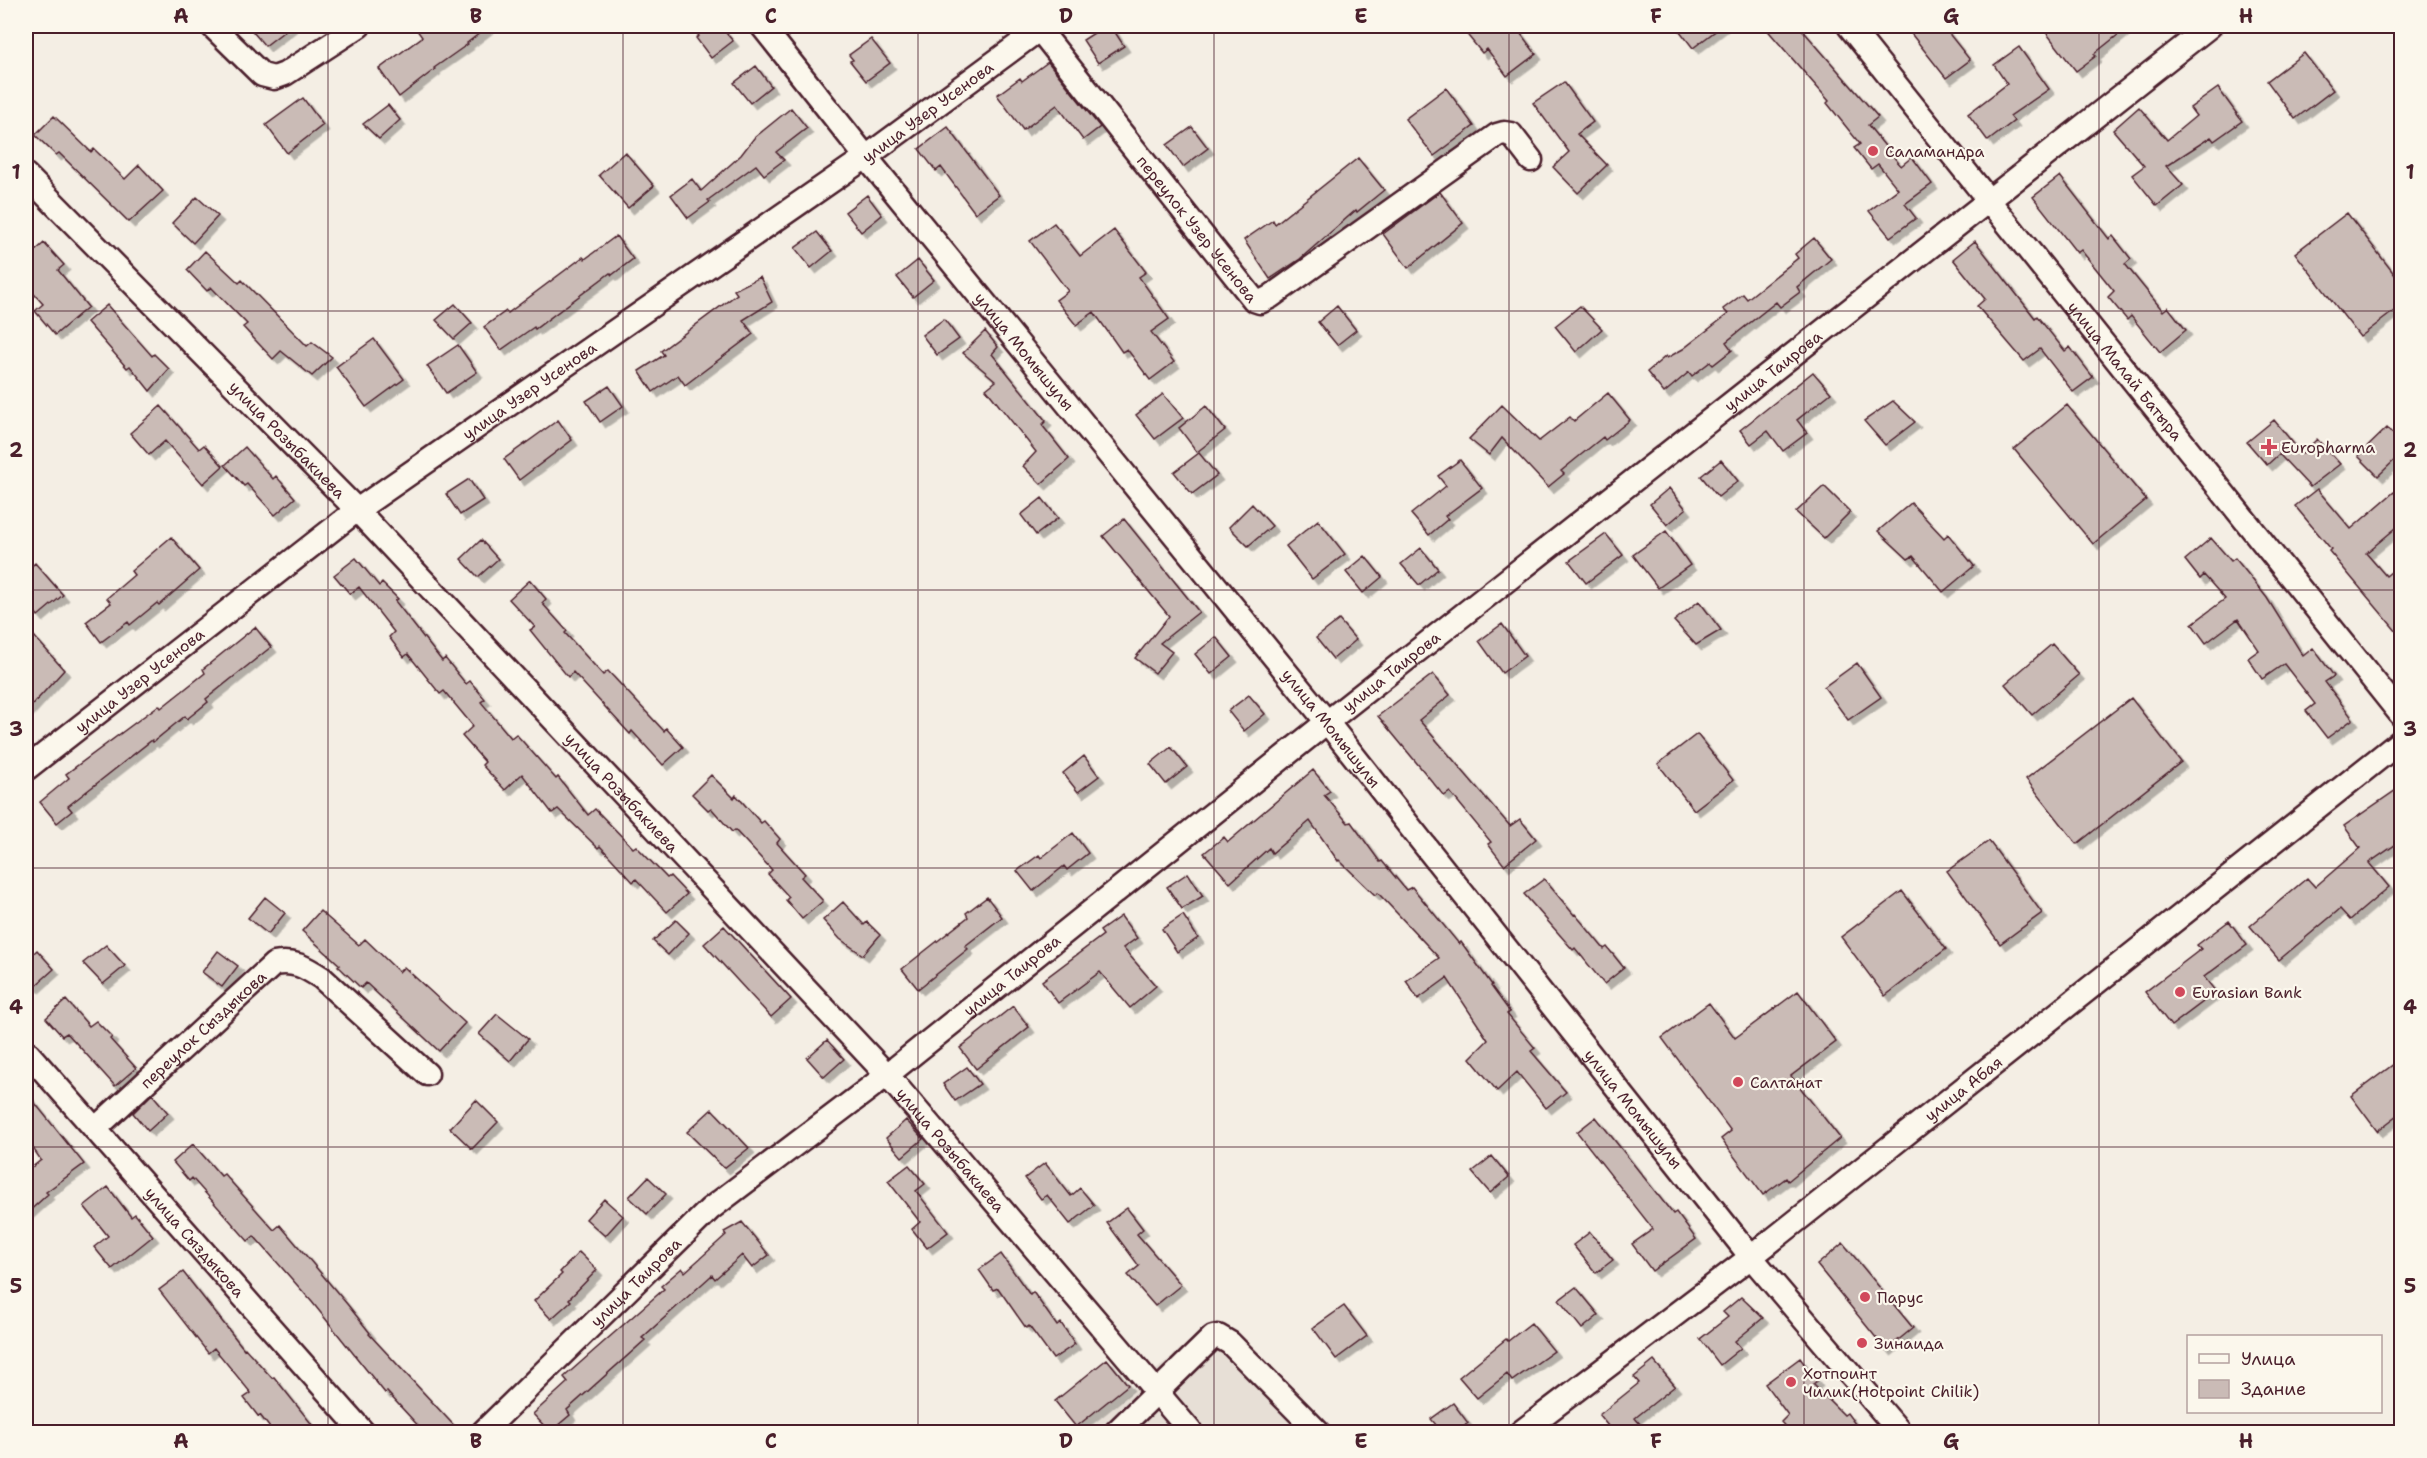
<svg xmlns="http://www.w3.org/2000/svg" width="2427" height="1458" viewBox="0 0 2427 1458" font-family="'Shantell Sans',sans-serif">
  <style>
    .built { fill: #e7dfd6 }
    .building { fill: #cabbb6; stroke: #4a1f2b; stroke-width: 1.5; filter: url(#shadow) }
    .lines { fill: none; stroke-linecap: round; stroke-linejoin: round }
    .minor-casing { stroke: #4a1f2b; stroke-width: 27 }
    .minor { stroke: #fbf7ec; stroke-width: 22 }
    .grid { fill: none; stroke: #4a1f2b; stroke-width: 1.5; stroke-opacity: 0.55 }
    .poi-dot { fill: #d1495b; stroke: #fbf7ec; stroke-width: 2 }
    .labels { text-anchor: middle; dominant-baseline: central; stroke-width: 4.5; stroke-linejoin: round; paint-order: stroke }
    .street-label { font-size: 16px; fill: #4a1f2b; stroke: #fbf7ec }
    .poi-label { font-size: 16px; fill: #4a1f2b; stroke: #fbf7ec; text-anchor: start }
    .neatline { fill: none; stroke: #4a1f2b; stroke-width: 2 }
    .grid-label { font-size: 20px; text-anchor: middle; font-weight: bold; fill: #4a1f2b }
  </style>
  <defs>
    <filter id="shadow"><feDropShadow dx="5.5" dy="5.5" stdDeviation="0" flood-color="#0004"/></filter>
  </defs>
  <rect width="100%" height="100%" fill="#f4eee4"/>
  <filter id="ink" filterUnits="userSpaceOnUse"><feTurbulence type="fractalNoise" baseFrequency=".0167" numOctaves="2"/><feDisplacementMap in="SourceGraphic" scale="12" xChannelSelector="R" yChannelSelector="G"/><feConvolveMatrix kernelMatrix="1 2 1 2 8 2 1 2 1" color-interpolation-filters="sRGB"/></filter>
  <g filter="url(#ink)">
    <path class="built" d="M1212 1322 1306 1432H1088L1086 1430Z"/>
    <path class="building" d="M248 26H291L265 46Z
      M414 26H489L467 43 468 44 434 68 435 69 399 97 379 69 422 37Z
      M691 26H720L733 41 711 58 696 38 699 36Z
      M1105 26H1111L1124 46 1098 63 1083 40Z
      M1460 26H1515L1536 54 1507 76 1487 49 1482 53Z
      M1676 26H1722L1693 48Z
      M1764 26H1799L1878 117 1868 125 1901 166 1912 157 1932 184 1905 204 1916 218 1890 237 1869 211 1898 189 1878 164 1871 169 1854 148 1860 144 1827 103 1829 101Z
      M1905 26H1943L1970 60 1946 78Z
      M2041 26H2129L2094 54 2096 56 2076 71Z
      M871 39 890 63 866 81 850 61 853 60 849 55Z
      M2019 47 2049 89 2010 116 2014 121 1988 141 1968 114 2007 84 1994 65Z
      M2304 53 2333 90 2295 119 2267 81Z
      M1048 62 1100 127 1083 140 1057 105 1023 130 997 95 1020 78 1022 81Z
      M756 66 771 86 750 103 734 83Z
      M1564 82 1593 122 1577 134 1607 165 1578 193 1553 167 1569 152 1533 103Z
      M1446 88 1474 126 1434 156 1405 119Z
      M2218 88 2242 121 2214 141 2211 137 2166 166 2183 185 2157 206 2132 175 2144 166 2113 130 2139 107 2167 140 2196 116 2190 108Z
      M303 98 323 125 287 153 266 125Z
      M388 105 400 120 379 139 363 124Z
      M791 108 807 128 776 152 784 160 764 175 756 165 708 200 710 202 688 218 671 195 692 179 701 191 741 155 754 138Z
      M54 116 91 152 94 149 125 179 139 165 163 191 129 222 59 153 56 155 35 135Z
      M948 127 999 195 975 213 941 167 936 171 919 149Z
      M1192 127 1208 148 1183 167 1167 145Z
      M625 152 654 186 628 208 599 175Z
      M1358 158 1384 190 1357 212 1356 210 1300 259 1270 279 1244 240 1273 220 1275 224Z
      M2060 176 2109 239 2113 236 2131 259 2125 264 2163 311 2168 307 2186 330 2160 352 2131 316 2127 320 2108 297 2114 291 2081 250 2077 253 2033 197Z
      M1440 192 1463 223 1408 268 1383 234Z
      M867 195 882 215 861 232 845 212Z
      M197 197 218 216 193 243 172 223Z
      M2347 213 2402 284V305L2360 337 2295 253Z
      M1054 223 1080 256 1114 230 1146 272 1139 277 1169 319 1151 332 1174 362 1150 380 1127 349 1122 352 1094 312 1076 325 1056 300 1068 291 1030 241Z
      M817 232 832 251 811 268 795 248Z
      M616 236 633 259 612 275 610 273 535 329 534 327 501 350 484 327 506 311 508 313 583 257 585 259Z
      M1814 238 1831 259 1797 287 1800 292 1780 307 1776 302 1726 342 1732 350 1713 365 1710 362 1692 376 1689 372 1664 393 1647 372 1666 356 1667 358 1683 349 1728 314 1723 309 1743 294 1747 299 1798 258 1795 254Z
      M1975 241 2035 318 2037 316 2065 351 2070 347 2093 377 2073 392 2040 349 2024 361 1977 306 1985 299 1953 259Z
      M44 243 64 265 58 270 88 307 55 335 35 311 43 304 26 285V259Z
      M205 251 239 283 242 280 307 346 312 342 332 357 312 376 281 351 273 359 243 327 247 324 211 287 207 291 187 270Z
      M918 260 934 280 913 297 897 277Z
      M760 277 772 302 743 320 753 334 685 385 678 375 653 392 639 371 664 355 661 351 737 294 734 290Z
      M455 304 472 323 454 339 436 320Z
      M107 305 152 356 154 354 169 369 150 391 130 366 127 368 87 322Z
      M1337 306 1356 330 1337 345 1318 322Z
      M1580 306 1602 329 1576 352 1555 326Z
      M944 319 959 339 937 355 922 335Z
      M985 331 998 347 992 354 1046 421 1042 425 1069 459 1041 484 1023 466 1036 452 986 389 996 381 963 353Z
      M374 339 404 379 366 407 336 367Z
      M458 345 477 372 446 393 427 366Z
      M1813 372 1831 393 1797 420 1807 433 1783 451 1768 431 1751 444 1740 430Z
      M609 386 623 406 600 422 586 401Z
      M1608 393 1630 420 1605 440 1603 437 1561 471 1564 474 1548 487 1502 438 1489 455 1469 439 1502 405 1539 441 1570 417 1574 421Z
      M1163 394 1183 418 1155 439 1136 415Z
      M1893 401 1915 422 1885 445 1864 421Z
      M2067 405 2146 500 2093 544 2014 449Z
      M161 406 199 449 204 445 223 466 203 484 165 441 149 455 130 433Z
      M1206 406 1225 430 1197 452 1179 428Z
      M558 420 572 440 519 480 504 459Z
      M2274 420 2302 454 2317 439 2340 464 2310 487 2279 454 2267 465 2247 442Z
      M2387 428 2402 443V453L2378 476 2358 456Z
      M245 447 273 479 276 476 295 498 275 515 247 484 244 486 225 465Z
      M1199 453 1217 475 1192 494 1174 472Z
      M1460 460 1482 488 1445 516 1448 519 1429 535 1411 514 1446 486 1438 476Z
      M1721 460 1738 481 1718 497 1701 476Z
      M469 479 483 500 460 515 446 494Z
      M1824 486 1850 512 1824 538 1796 512Z
      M1669 488 1686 509 1667 525 1650 504Z
      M2317 489 2351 529 2394 492 2402 500V523L2366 553 2386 576 2391 572 2402 584V638L2329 551 2331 549 2295 506Z
      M1042 498 1058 518 1036 535 1021 515Z
      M1911 503 1944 538 1948 534 1974 566 1943 592 1913 556 1908 559 1878 531Z
      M1252 504 1272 526 1248 546 1229 527Z
      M1124 519 1199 612 1160 643 1172 652 1155 673 1135 658 1169 616 1103 536Z
      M1318 520 1345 554 1312 579 1286 546Z
      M1666 531 1690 565 1658 588 1633 555Z
      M1606 534 1623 555 1586 583 1569 561Z
      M171 537 199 570 159 605 157 603 130 625 128 622 101 642 86 622 111 603 107 598 134 575 131 571Z
      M2211 538 2231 561 2235 558 2248 574 2267 598 2303 656 2313 648 2334 676 2325 682 2353 719 2327 738 2306 711 2315 704 2284 664 2262 679 2248 658 2259 650 2238 619 2206 643 2192 624 2225 599 2204 575 2200 579 2185 560Z
      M481 540 498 559 478 577 461 559Z
      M1421 548 1438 569 1419 585 1401 564Z
      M1365 556 1382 577 1363 593 1346 572Z
      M356 558 379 586 382 583 398 599 395 601 442 661 445 658 466 684 470 681 485 699 481 702 511 738 516 734 556 779 558 777 588 815 595 809 633 848 636 846 667 878 670 876 687 894 667 912 636 879 633 882 600 846 598 848 558 809 552 813 522 774 505 790 482 765 485 762 462 736 473 726 444 691 440 694 408 654 404 657 389 637 394 632 359 587 350 594 334 575Z
      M35 563 63 595 38 616 26 601V571Z
      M530 580 546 599 542 603 567 631 565 633 603 675 608 671 664 731 666 728 683 747 663 765 632 731 630 734 573 672 568 677 530 630 535 627 509 599Z
      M1699 601 1721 630 1696 645 1674 621Z
      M1339 620 1356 640 1333 659 1316 638Z
      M1502 624 1525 656 1502 673 1479 641Z
      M255 627 271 647 206 699 208 702 187 719 185 716 153 742 152 740 68 806 72 811 57 823 40 802 69 778 66 774 159 705 161 708 205 673 203 669Z
      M34 636 64 670 26 712V643Z
      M1216 637 1232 657 1211 674 1195 654Z
      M2052 644 2079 675 2032 715 2005 684Z
      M1857 663 1881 697 1848 720 1824 687Z
      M1433 674 1450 695 1419 720 1510 826 1520 819 1536 839 1504 865 1488 844 1491 842 1450 792 1444 796 1378 716Z
      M1249 695 1265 714 1244 731 1228 711Z
      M2131 698 2181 762 2077 844 2026 779Z
      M1697 734 1733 780 1694 810 1658 764Z
      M1171 747 1187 767 1166 784 1150 764Z
      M1084 756 1099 776 1078 792 1063 773Z
      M1313 770 1330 791 1324 795 1348 823 1351 822 1380 862 1382 861 1406 890 1412 887 1459 944 1461 942 1492 985 1491 986 1510 1012 1507 1014 1535 1048 1531 1051 1566 1092 1546 1108 1517 1072 1497 1091 1470 1058 1488 1040 1447 978 1418 999 1406 981 1439 958 1378 893 1375 895 1339 860 1338 861 1310 821 1272 853 1269 848 1230 883 1204 853 1224 837 1228 842Z
      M711 775 734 798 736 795 761 823 764 821 780 839 777 843 805 874 801 877 823 901 802 919 786 900 789 897 768 874 772 870 735 830 732 832 711 808 708 810 692 794Z
      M2402 786V840L2369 863 2389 887 2350 920 2340 909 2279 960 2250 926 2307 878 2315 887 2360 848 2344 826Z
      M1073 833 1088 853 1067 870 1064 866 1033 891 1017 871 1039 855 1041 858Z
      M1989 841 2042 913 2000 944 1947 871Z
      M1188 873 1203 896 1182 909 1167 887Z
      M1544 879 1574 915 1575 914 1604 949 1607 947 1624 968 1604 984 1575 948 1573 950 1524 894Z
      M1902 891 1946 949 1885 996 1841 937Z
      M265 897 285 913 268 934 248 918Z
      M987 897 1002 917 965 946 968 949 918 989 902 969 968 917 966 913Z
      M843 902 864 925 867 922 880 935 863 955 840 939 823 920Z
      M320 911 359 945 365 939 399 972 404 967 465 1023 439 1051 366 983 361 988 338 966 340 965 302 931Z
      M1183 915 1198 938 1177 952 1162 929Z
      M1121 916 1137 938 1123 948 1156 986 1130 1008 1100 972 1058 1003 1042 981 1103 935 1100 931Z
      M676 920 689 933 668 955 653 941Z
      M2229 921 2247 945 2204 977 2216 992 2171 1026 2145 992 2201 949 2197 945Z
      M724 926 791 999 771 1017 704 944Z
      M106 945 125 966 103 984 83 963Z
      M37 950 54 969 34 987 26 978V960Z
      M218 951 238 966 222 987 202 972Z
      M1798 991 1836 1042 1791 1076 1840 1138 1788 1181 1786 1178 1763 1195 1721 1139 1731 1131 1662 1038 1709 1003 1735 1038Z
      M66 1000 89 1026 96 1021 112 1037 110 1039 136 1068 115 1086 67 1033 62 1036 46 1018Z
      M1013 1006 1029 1027 976 1069 960 1048Z
      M497 1014 528 1039 510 1061 479 1034Z
      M827 1040 844 1059 824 1077 807 1058Z
      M2402 1058V1112L2377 1131 2351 1096Z
      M967 1067 980 1084 955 1101 943 1084Z
      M26 1092 84 1164 46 1192 48 1194 26 1214V1172L41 1160 26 1138Z
      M152 1094 168 1113 148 1131 133 1113Z
      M476 1100 498 1122 472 1149 450 1128Z
      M712 1109 749 1148 724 1168 687 1132Z
      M1596 1117 1673 1214 1676 1212 1696 1239 1652 1271 1632 1244 1653 1229 1577 1132Z
      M906 1120 923 1139 902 1157 886 1138Z
      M193 1144 221 1176 224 1174 274 1230 280 1225 347 1304 370 1333 369 1334 460 1432H424L387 1392 385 1393 312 1302 254 1236 248 1241 192 1178 189 1181 173 1162Z
      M1492 1156 1509 1177 1490 1193 1472 1172Z
      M1045 1163 1071 1196 1080 1188 1094 1205 1070 1224 1047 1195 1041 1199 1025 1178Z
      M909 1165 925 1184 916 1191 948 1232 927 1248 912 1229 920 1222 888 1181Z
      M648 1177 666 1194 647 1214 629 1197Z
      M108 1187 131 1217 135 1214 153 1236 112 1269 94 1247 108 1236 84 1206Z
      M604 1199 623 1216 605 1236 586 1219Z
      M1127 1208 1143 1229 1137 1234 1181 1285 1155 1306 1128 1275 1139 1266 1107 1223Z
      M742 1222 769 1255 752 1268 742 1255 715 1279 712 1275 642 1338 645 1340 567 1410 570 1415 550 1432 533 1414 568 1382 564 1377 664 1289 661 1286 682 1268 685 1272 726 1235 724 1232Z
      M1590 1232 1613 1260 1596 1273 1573 1245Z
      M1843 1243 1913 1328 1886 1350 1817 1265Z
      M579 1252 597 1270 569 1299 571 1301 551 1319 534 1301 562 1274 560 1272Z
      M1001 1254 1030 1295 1033 1292 1057 1326 1061 1323 1075 1344 1053 1359 1029 1326 1026 1328 998 1288 993 1290 979 1270Z
      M183 1272 244 1349 245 1348 272 1378 274 1377 318 1432H273L260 1415 258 1416 244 1398 251 1393 214 1348 208 1353 159 1290Z
      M1576 1287 1599 1315 1582 1329 1559 1300Z
      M1741 1297 1763 1318 1735 1341 1741 1348 1720 1365 1700 1339 1728 1317 1723 1312Z
      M1344 1306 1367 1336 1336 1359 1313 1328Z
      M1531 1323 1554 1351 1512 1381 1507 1374 1477 1398 1459 1377 1506 1339 1508 1341Z
      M1800 1358 1817 1381 1813 1384 1844 1415 1847 1413 1861 1432H1790L1781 1422 1788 1415 1765 1384Z
      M1107 1359 1128 1385 1076 1427 1055 1401Z
      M1654 1361 1675 1386 1635 1418 1640 1424 1630 1432H1613L1599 1415 1639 1383 1634 1377Z
      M1453 1403 1468 1423 1456 1432H1442L1431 1419Z"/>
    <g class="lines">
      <defs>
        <g id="minor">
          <path d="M212 26 262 75 274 78 285 74 359 26"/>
          <path id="s1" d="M762 26 866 157 1327 722 1751 1257 1900 1432"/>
          <path id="s2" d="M1849 26 2402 716"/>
          <path id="s3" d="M1039 29 1254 300 1260 302 1270 297 1497 135 1504 133 1511 134 1531 160"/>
          <path id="s4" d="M26 175 357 510 887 1075 1191 1432"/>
          <path id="s5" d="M26 769 357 510 866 157 1044 26"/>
          <path id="s6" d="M26 1051 363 1432"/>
          <path id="s7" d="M95 1129 274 964C294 960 305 967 322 978L427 1074"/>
          <path id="s8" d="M483 1432 710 1209 887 1075 1327 722 2210 26"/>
          <path d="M1116 1432 1213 1337 1218 1336 1230 1343 1318 1432"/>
          <path id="s9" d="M1521 1432 1751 1257 2402 740"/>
        </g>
      </defs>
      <use href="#minor" class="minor-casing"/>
      <use href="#minor" class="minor"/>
    </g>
  </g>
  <path class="grid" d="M328 26V1432M623 26V1432M918 26V1432M1214 26V1432M1509 26V1432M1804 26V1432M2099 26V1432M26 311H2402M26 590H2402M26 868H2402M26 1147H2402"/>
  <g class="poi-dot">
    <circle cx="1873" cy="151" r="6"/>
    <path d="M2266 438h6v6h6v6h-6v6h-6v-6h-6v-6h6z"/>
    <circle cx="2180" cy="992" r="6"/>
    <circle cx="1738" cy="1082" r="6"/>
    <circle cx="1865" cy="1297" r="6"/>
    <circle cx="1862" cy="1343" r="6"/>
    <circle cx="1791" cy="1382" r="6"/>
  </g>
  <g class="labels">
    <g class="street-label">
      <text stroke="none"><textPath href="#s5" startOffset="1116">улица Узер Усенова</textPath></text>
      <text stroke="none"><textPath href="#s3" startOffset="255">переулок Узер Усенова</textPath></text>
      <text stroke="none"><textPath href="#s1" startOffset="418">улица Момышулы</textPath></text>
      <text stroke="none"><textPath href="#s8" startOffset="1672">улица Таирова</textPath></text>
      <text stroke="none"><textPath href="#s2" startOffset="442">улица Малай Батыра</textPath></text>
      <text stroke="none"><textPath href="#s5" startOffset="630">улица Узер Усенова</textPath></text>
      <text stroke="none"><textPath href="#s4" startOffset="372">улица Розыбакиева</textPath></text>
      <text stroke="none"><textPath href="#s8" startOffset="1186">улица Таирова</textPath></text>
      <text stroke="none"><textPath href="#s5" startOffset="144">улица Узер Усенова</textPath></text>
      <text stroke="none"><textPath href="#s1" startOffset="904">улица Момышулы</textPath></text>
      <text stroke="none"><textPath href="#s4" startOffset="858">улица Розыбакиева</textPath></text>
      <text stroke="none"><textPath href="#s8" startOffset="700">улица Таирова</textPath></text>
      <text stroke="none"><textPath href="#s7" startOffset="147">переулок Сыздыкова</textPath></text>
      <text stroke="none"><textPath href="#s9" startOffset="560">улица Абая</textPath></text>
      <text stroke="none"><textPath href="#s1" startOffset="1390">улица Момышулы</textPath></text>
      <text stroke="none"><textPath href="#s4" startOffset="1344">улица Розыбакиева</textPath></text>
      <text stroke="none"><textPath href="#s6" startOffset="255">улица Сыздыкова</textPath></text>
      <text stroke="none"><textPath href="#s8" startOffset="214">улица Таирова</textPath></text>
    </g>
    <g class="poi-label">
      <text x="1885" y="151">Саламандра</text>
      <text x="2281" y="447">Europharma</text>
      <text x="2192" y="992">Eurasian Bank</text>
      <text x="1750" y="1082">Салтанат</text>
      <text x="1877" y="1297">Парус</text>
      <text x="1874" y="1343">Зинаида</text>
      <text x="1803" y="1373">Хотпоинт<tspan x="1803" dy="18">Чилик(Hotpoint Chilik)</tspan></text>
    </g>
  </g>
  <rect width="2427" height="1458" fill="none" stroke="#fbf7ec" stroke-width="66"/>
  <rect x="2187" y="1335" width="195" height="78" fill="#fbf7ec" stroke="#b4a19f" stroke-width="1.5"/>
  <rect x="2199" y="1354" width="30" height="9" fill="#fbf7ec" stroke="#b4a19f" stroke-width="1.5"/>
  <text x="2241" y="1365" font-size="18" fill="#4a1f2b">Улица</text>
  <rect x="2199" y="1380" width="30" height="18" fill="#cabbb6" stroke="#b4a19f" stroke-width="1.5"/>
  <text x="2241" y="1395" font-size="18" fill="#4a1f2b">Здание</text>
  <rect x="33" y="33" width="2361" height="1392" class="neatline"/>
  <g class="grid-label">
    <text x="181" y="23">A</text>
    <text x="476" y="23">B</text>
    <text x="771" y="23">C</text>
    <text x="1066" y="23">D</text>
    <text x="1361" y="23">E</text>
    <text x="1656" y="23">F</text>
    <text x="1951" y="23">G</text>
    <text x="2246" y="23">H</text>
    <text x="16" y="179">1</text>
    <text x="2410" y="179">1</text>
    <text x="16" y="457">2</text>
    <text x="2410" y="457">2</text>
    <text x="16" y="736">3</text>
    <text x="2410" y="736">3</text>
    <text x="16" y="1014">4</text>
    <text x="2410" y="1014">4</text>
    <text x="16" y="1293">5</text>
    <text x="2410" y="1293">5</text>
    <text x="181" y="1448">A</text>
    <text x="476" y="1448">B</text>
    <text x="771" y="1448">C</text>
    <text x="1066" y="1448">D</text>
    <text x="1361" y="1448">E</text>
    <text x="1656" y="1448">F</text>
    <text x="1951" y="1448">G</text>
    <text x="2246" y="1448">H</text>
  </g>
</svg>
